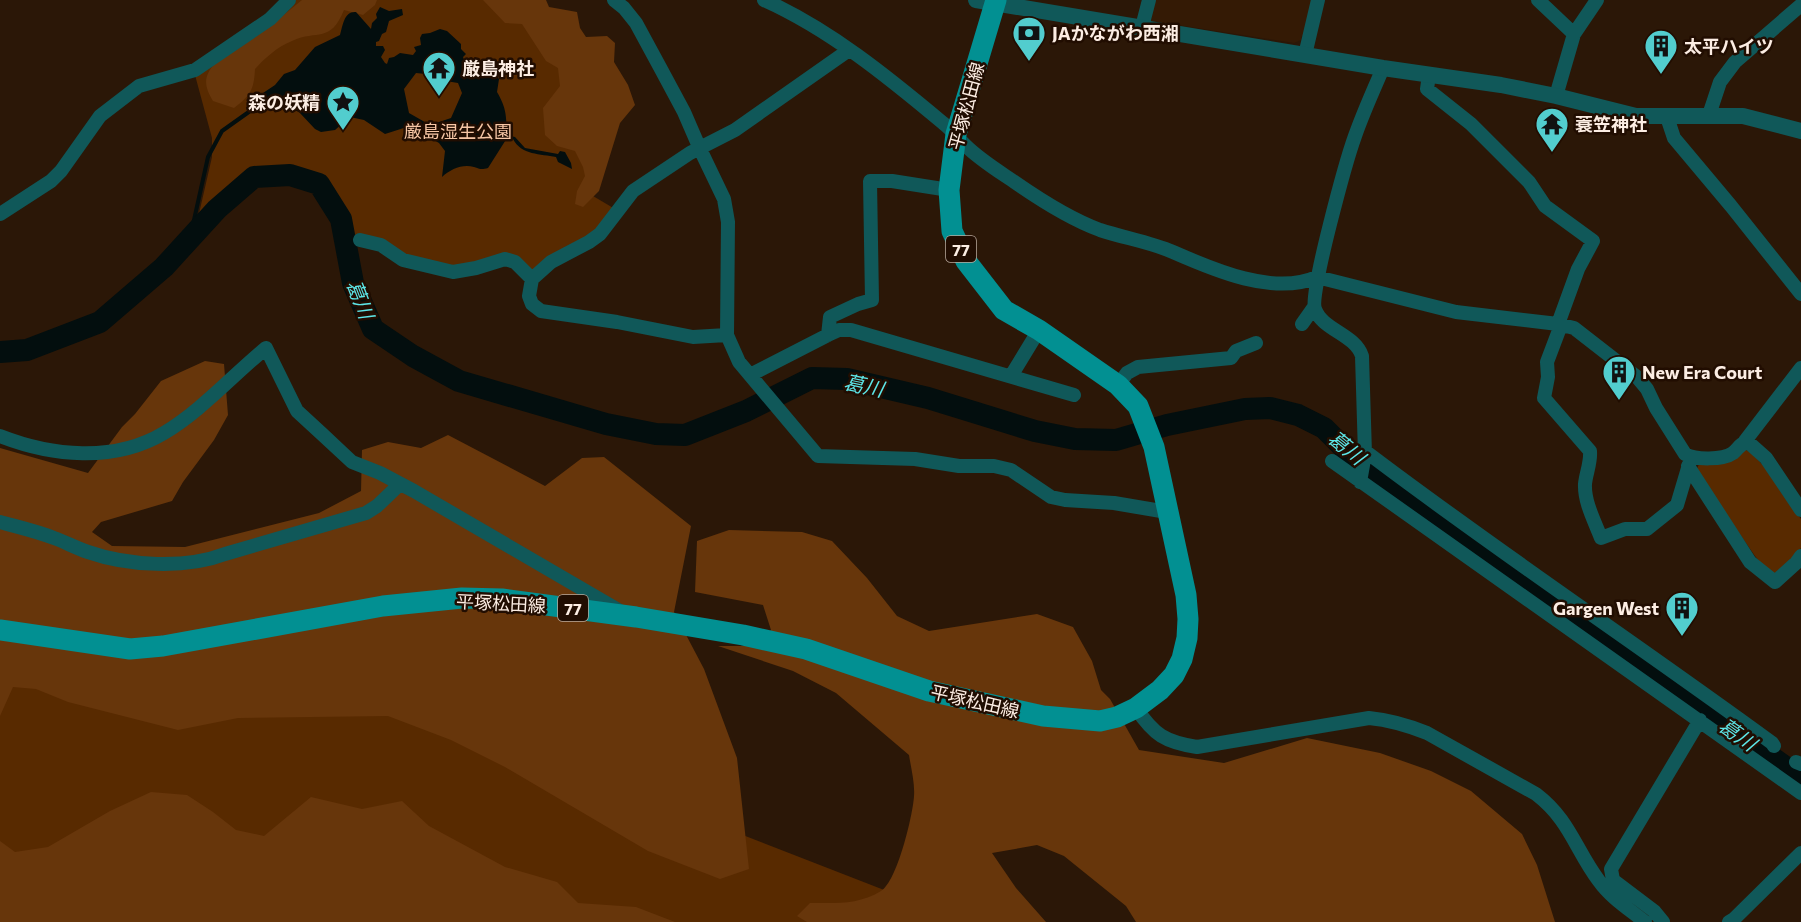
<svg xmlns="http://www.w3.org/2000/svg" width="1801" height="922" viewBox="0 0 1801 922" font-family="Commissioner,'Noto Sans JP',sans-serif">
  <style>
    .built { fill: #341a05 }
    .green { fill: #582a00 }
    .forest { fill: #67360b }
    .water { fill: #030e0e; fill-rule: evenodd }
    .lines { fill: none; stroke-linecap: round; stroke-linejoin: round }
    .stream { stroke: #030e0e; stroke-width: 4 }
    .river { stroke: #030e0e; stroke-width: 22 }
    .minor { stroke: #105859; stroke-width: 14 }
    .tertiary { stroke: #105859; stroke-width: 16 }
    .primary { stroke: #029092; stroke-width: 21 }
    .labels { text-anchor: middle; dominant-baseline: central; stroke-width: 5; stroke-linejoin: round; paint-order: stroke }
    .shield { fill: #210d01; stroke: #baaa9f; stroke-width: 1.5 }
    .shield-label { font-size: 16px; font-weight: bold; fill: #fcede3 }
    .poi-label { font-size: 18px; font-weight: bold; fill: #fcede3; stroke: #210d01; text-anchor: start }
    .street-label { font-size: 18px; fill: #fcede3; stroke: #210d01 }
    .park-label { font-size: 18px; fill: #f6c6a5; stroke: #210d01 }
    .water-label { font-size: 20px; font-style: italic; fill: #5de6e8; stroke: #210d01 }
  </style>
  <rect width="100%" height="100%" fill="#2b1707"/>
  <path class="built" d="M1154 0H1314L1305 37 1302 36 1301 40 1294 43 1151 21Z"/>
  <path class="green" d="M294 0H525L546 15 593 196 615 209 598 233 531 271 516 259 457 267 406 257 355 236C351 226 349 214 343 205 324 168 267 154 234 181 221 191 209 206 198 218L212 157V138L195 75Z
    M1744 449 1752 453 1775 479 1787 500 1801 519V548L1793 559 1777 575H1770L1755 556 1696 471 1700 462Z
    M0 672 308 679 681 811 897 895 928 922H0Z"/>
  <path class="forest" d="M302 0H377L375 5 363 15 344 10C330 44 318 29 292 41 277 47 265 58 255 69 254 90 250 96 234 108L213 101C204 86 203 77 215 63L265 30Z
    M483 0H546L549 7 577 12 580 28 586 37 607 36 615 43 614 62 628 85 635 105 620 123 599 191 583 207 575 204 577 191 585 176 583 167 575 151 557 146 545 135 543 108 560 86 558 68 546 61 522 24 505 23Z
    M205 361 224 364 228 415 214 440 183 482 172 501 101 522 92 532 112 546 185 547 319 513 361 491 362 450 388 442 421 448 448 435 545 486 582 458 604 457 691 526 674 612 704 669 737 758 749 869 720 879 648 851 505 767 451 740 388 716 238 718 178 730 68 702 36 689 13 687 0 716V448L88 473 122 427 135 414 161 381Z
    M729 530 802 532 832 541 867 578 897 616 929 631 1037 614 1073 627 1092 661 1101 690 1110 699 1139 750 1224 763 1307 738 1380 753 1431 771 1471 791 1522 834 1537 865 1555 922H1136L1126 906 1064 856 1037 845 992 853 1016 888 1046 922H807L797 916 810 903C836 903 858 905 881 891 897 882 913 815 914 796 915 783 911 768 909 755L836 693 793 671 718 646H749L771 630 763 605 695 592 697 541Z
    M151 792 187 795 213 812 236 830 264 836 311 797 362 809 402 801 429 826 505 867 557 882 578 903 636 907 675 922H0V841L15 852 48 847 110 811Z"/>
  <path class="water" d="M380 7 389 11 402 9 403 15 389 21 386 32 382 34 379 41 376 42V46H383L385 50 381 57 385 63 387 64 389 58 394 57 400 53 413 55 416 51 414 47 421 45 420 38 422 34 430 33 440 29 447 31 461 44V49L466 54 463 57C466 70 481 72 492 71L499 79 497 92C507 109 506 116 507 135L515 137 525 148 558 154 560 151 565 152 571 163 572 169 558 162 556 157C541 154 521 155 513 139L507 138 488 168C481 170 480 169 474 167 462 164 451 169 442 177L445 151 439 143 410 126 385 134 364 120 350 117 335 130 321 132 315 129 299 112 285 106 274 103 253 109 257 97 275 85 284 74 295 70 315 47 340 35C343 25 344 11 356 12L371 29 372 23 377 18 376 14ZM433 69 439 71 440 80 458 83 462 93 451 118 430 125 409 113 404 89 416 73 426 74Z"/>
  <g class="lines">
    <path class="stream" d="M190 238 208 157 222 131 253 109"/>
    <path class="river" d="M0 352 27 350 100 322 164 267 217 209 254 177 290 175 319 184 341 219 353 283 373 329 413 356 459 381 606 424 656 434 685 435 746 411 812 378 847 379 928 398 1035 431 1075 439 1116 440 1167 425 1245 409 1270 408 1298 415 1324 428 1343 447 1458 539 1539 593 1801 778"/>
    <path class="minor" d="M614 0 624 8 636 23 662 71 684 112 700 149 724 199 728 222 727 335 739 362 818 456 915 459 959 466H994L1011 470 1051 497 1065 500 1114 503 1167 512
      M764 0C829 29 888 77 943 123 952 130 958 138 965 145 980 160 1000 172 1016 183 1042 201 1070 219 1100 230 1124 238 1150 242 1173 252 1214 270 1274 296 1317 277L1456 312 1558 324 1574 328 1637 377 1647 389 1656 408 1685 454C1695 460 1723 460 1733 453 1739 448 1740 443 1748 442L1766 458 1801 510
      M1538 0 1574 34
      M1142 27 1149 0
      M1305 55 1318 0
      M1429 75 1427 89 1471 124 1529 182 1545 206 1593 241 1578 269 1558 324
      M1556 96 1574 34 1597 0
      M1709 115 1720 82 1735 62 1801 5
      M1667 117 1674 138 1731 206 1801 294
      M0 214 51 181 61 171 100 116 139 86 195 70 270 19 289 0
      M360 240 381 245 403 260 453 272 476 268 505 259 515 262 532 279
      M1302 324 1314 307
      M1561 325 1547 362 1548 377 1544 398 1590 451C1591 463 1586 473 1585 484 1584 502 1595 522 1601 538L1625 529H1647L1677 505 1691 458
      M727 335 693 337 617 322 541 311 532 304 529 296 532 279 551 262 589 242 600 234 633 191 690 153 735 130 849 50
      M828 335 830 317 858 304 872 300 870 181H892L949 190
      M750 375 828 335 839 330H851L1074 395
      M1011 376 1039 330
      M1118 385 1127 373 1138 367 1231 358 1236 351 1256 343
      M0 436C51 456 114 463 164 433 201 411 233 375 266 348L297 411 322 434 352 462 380 473 414 491 620 611
      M1745 441 1801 368
      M1365 451C1498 552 1637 644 1772 743L1774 746
      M1332 461 1801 793
      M1688 466 1750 562 1775 582 1796 563 1801 556
      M1360 482 1365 454 1362 356C1355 334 1322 330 1315 309 1309 294 1347 158 1355 136 1363 113 1373 91 1383 68
      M0 522C18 527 36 531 54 538 65 542 76 548 88 552 128 566 186 569 225 554L366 513 377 506 399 485
      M1136 708C1154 735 1165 742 1197 747L1369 718C1390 720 1407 725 1427 733L1536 794C1570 820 1575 849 1599 881 1611 898 1629 909 1645 922
      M1796 762 1801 764
      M1663 922 1654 911 1613 880 1611 869 1700 720
      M1729 922 1734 919 1801 853"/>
    <path class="tertiary" d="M976 0 1383 68 1501 85 1556 96 1636 116H1743L1801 131"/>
    <path class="primary" d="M0 630 130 649 163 646 383 606 462 598 502 599 636 617 743 635 806 649 929 691 1043 716 1100 721 1117 717 1136 708 1160 690 1174 675 1182 659 1187 638 1188 619 1186 595 1154 447 1138 406 1118 385 1039 330 1004 310 966 261 952 231 949 190 956 134 996 0"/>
  </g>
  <defs>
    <symbol id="bank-pin" viewBox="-11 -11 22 30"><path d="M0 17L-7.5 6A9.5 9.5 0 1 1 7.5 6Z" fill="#52cdce" stroke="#210d01"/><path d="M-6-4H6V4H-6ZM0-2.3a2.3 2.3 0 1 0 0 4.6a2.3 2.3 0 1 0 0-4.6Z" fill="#111"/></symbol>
    <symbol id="building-pin" viewBox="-11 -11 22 30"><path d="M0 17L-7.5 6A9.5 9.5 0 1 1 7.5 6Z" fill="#52cdce" stroke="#210d01"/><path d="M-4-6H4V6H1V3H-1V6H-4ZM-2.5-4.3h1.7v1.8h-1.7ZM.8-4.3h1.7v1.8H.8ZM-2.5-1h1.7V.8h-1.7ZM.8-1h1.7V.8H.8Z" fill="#111"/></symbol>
    <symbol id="temple-pin" viewBox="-11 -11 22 30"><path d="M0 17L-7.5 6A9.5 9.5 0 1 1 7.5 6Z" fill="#52cdce" stroke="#210d01"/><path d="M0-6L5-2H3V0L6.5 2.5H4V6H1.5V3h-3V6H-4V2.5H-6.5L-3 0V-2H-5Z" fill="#111"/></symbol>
    <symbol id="sight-pin" viewBox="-11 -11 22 30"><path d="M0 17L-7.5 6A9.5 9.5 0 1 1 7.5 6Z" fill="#52cdce" stroke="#210d01"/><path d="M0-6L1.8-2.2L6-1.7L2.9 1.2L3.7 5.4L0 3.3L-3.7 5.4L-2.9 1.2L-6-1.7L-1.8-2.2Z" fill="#111"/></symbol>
  </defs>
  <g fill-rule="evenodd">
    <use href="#bank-pin" x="1010" y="14" width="38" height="52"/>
    <use href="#building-pin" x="1642" y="27" width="38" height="52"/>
    <use href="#temple-pin" x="420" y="49" width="38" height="52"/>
    <use href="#sight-pin" x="324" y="83" width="38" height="52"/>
    <use href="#temple-pin" x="1533" y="105" width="38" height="52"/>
    <use href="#building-pin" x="1600" y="353" width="38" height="52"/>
    <use href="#building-pin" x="1663" y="589" width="38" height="52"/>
  </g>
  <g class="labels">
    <g class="shield">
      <rect x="946" y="236" width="30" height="26" rx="4.5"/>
      <rect x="558" y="595" width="30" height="26" rx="4.5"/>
    </g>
    <g class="shield-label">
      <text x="961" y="249">77</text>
      <text x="573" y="608">77</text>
    </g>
    <g class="poi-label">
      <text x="1052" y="33">JAかながわ西湘</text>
      <text x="1684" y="46">太平ハイツ</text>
      <text x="462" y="68">厳島神社</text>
      <text x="320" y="102" text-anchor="end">森の妖精</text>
      <text x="1575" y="124">蓑笠神社</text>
      <text x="1642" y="372">New Era Court</text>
      <text x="1659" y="608" text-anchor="end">Gargen West</text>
    </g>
    <g class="street-label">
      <text transform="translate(966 106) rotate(-75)">平塚松田線</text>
      <text transform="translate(501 603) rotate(3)">平塚松田線</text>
      <text transform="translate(975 701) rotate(13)">平塚松田線</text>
    </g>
    <g class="park-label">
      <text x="458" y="131">厳島湿生公園</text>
    </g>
    <g class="water-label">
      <text transform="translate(361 299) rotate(69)">葛川</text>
      <text transform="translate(864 385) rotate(12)">葛川</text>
      <text transform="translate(1347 447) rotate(39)">葛川</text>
      <text transform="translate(1738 734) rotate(35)">葛川</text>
    </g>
  </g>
</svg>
